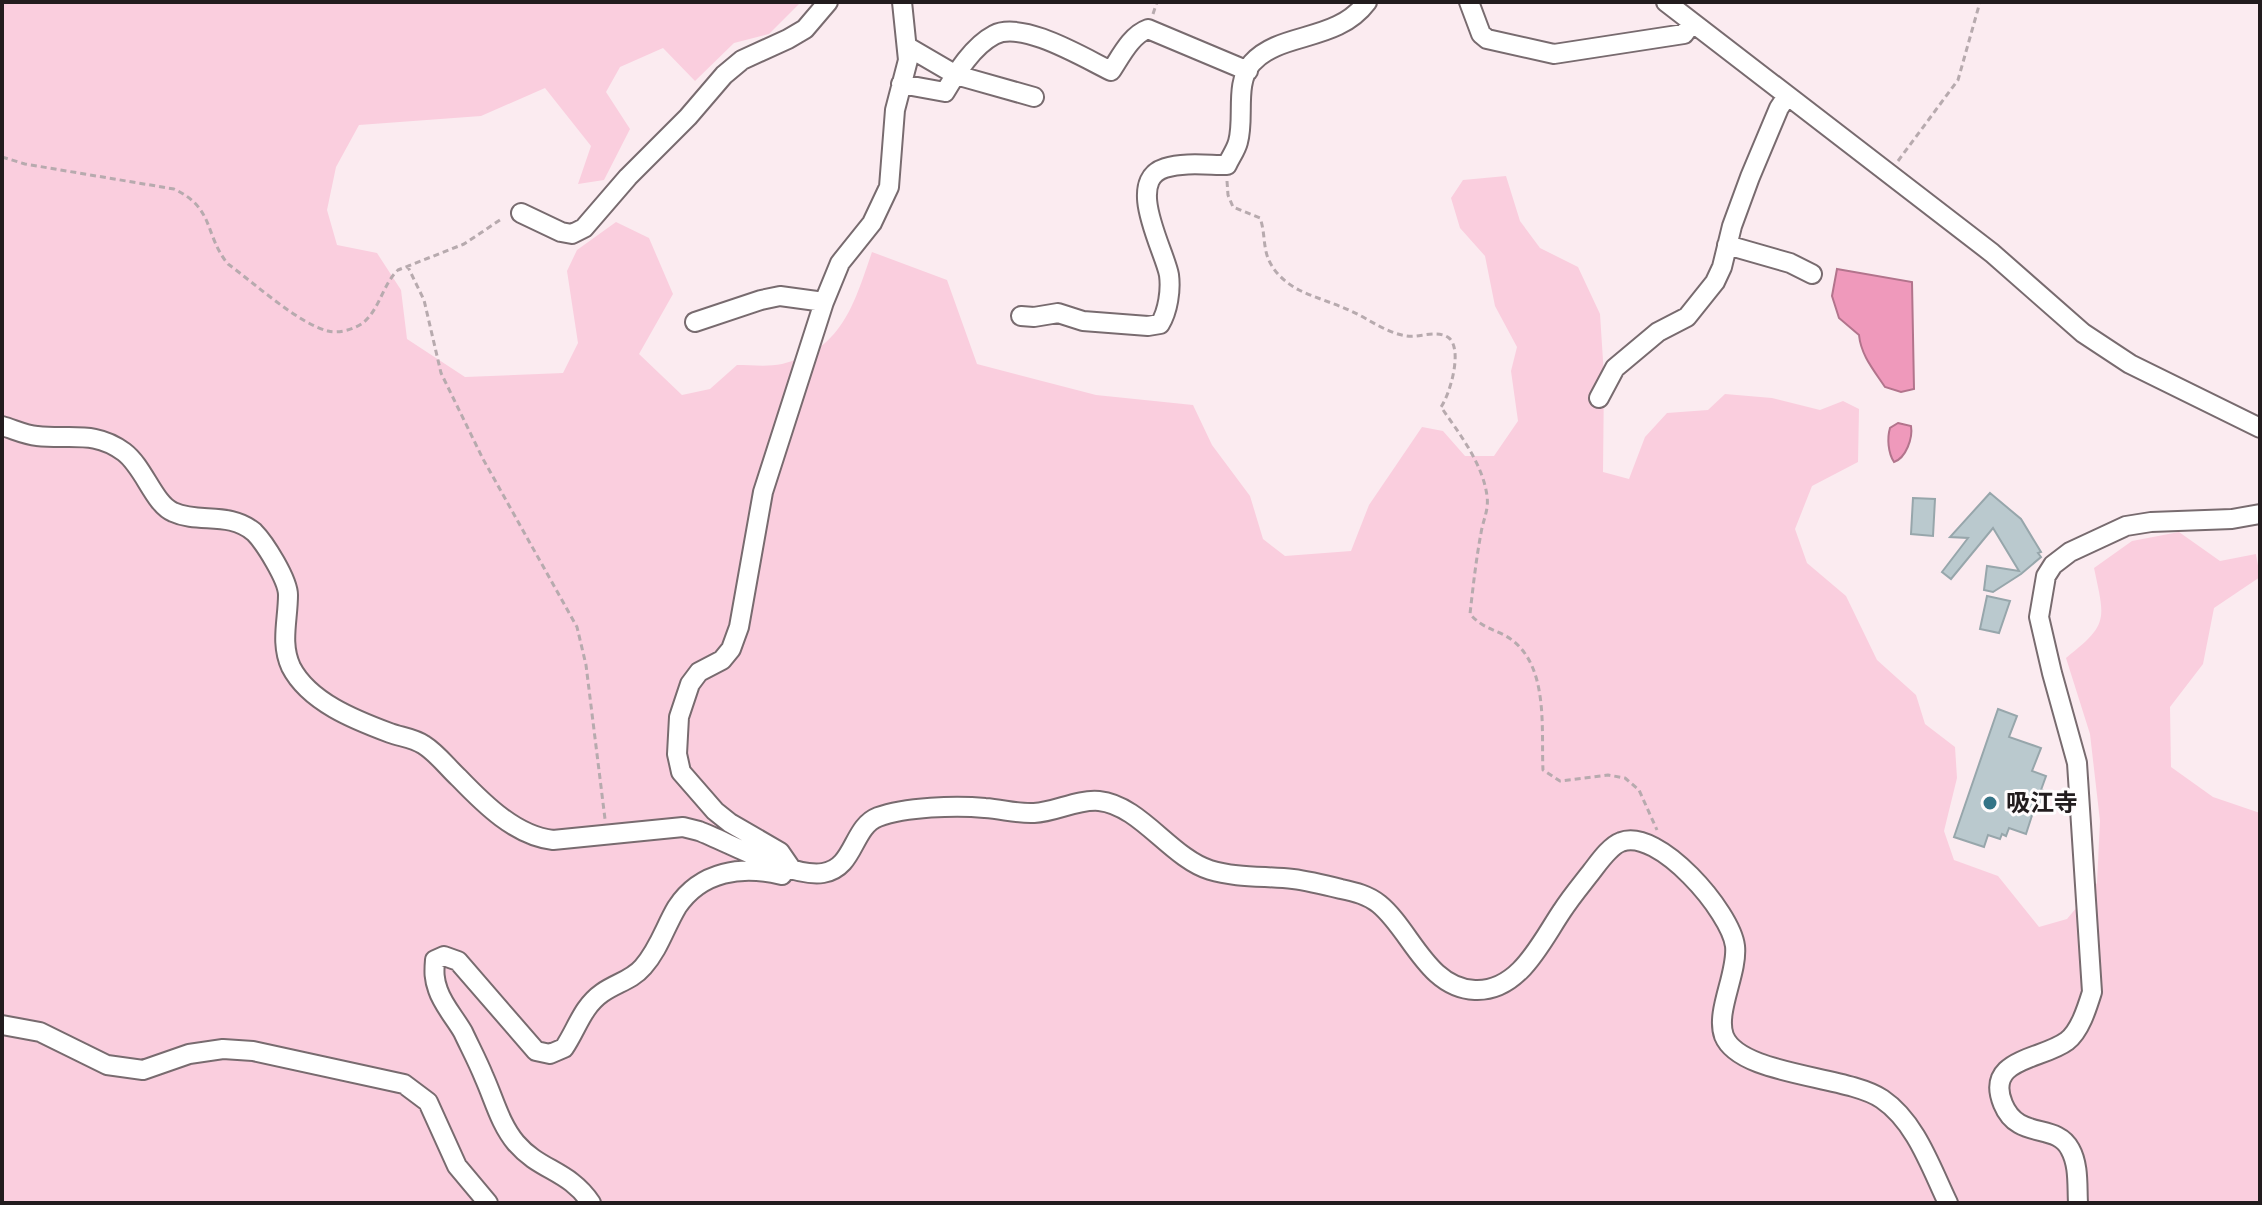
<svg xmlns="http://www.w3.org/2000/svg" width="2262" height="1205" viewBox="0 0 2262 1205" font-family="Rubik,'Noto Sans JP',sans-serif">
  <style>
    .green { fill: #facede }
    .water { fill: #ef99bb; stroke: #b2748c; stroke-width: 2 }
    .building { fill: #bac9ce; stroke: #97a6ab; stroke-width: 2 }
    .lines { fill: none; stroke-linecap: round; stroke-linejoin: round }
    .minor-casing { stroke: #786b6f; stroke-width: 22 }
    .path { stroke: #b7aaae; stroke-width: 3; stroke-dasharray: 6 4; stroke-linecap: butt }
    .minor { stroke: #fff; stroke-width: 18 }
    .poi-dot { fill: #347487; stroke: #fffcfd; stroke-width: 3 }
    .labels { text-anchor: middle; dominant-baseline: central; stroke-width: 6; stroke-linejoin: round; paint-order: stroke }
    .poi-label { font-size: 24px; font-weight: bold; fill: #221c1e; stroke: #fffcfd; text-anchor: start }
  </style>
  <rect width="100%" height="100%" fill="#fbebf0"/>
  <path class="green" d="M2 2H801L769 34 734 43 695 81 663 48 620 67 606 92 630 129 604 180 578 184 591 146 545 88 481 116 359 125 336 167 327 210 337 245 377 253 401 290 407 339 465 377 563 373 578 343 567 271 577 250 616 222 649 238 673 294 639 354 682 395 710 389 737 365C751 365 768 367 782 364 842 350 854 304 872 252L947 280 977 364 1096 395 1193 405 1212 445 1250 496 1263 539 1285 556 1351 551 1369 505 1422 427 1443 431 1465 456H1494L1518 421 1511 371 1517 347 1495 306 1485 256 1460 228 1451 198 1463 180 1506 176 1520 221 1540 248 1578 267 1600 314 1604 376 1603 472 1629 479 1645 437 1667 413 1708 410 1725 394 1772 398 1820 410 1843 401 1859 409 1858 462 1812 486 1795 529 1807 563 1846 596 1877 660 1916 695 1925 724 1955 747 1957 778 1944 831 1954 860 1998 876 2039 927 2067 919 2097 883 2100 821 2090 734 2066 658C2109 624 2105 620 2094 568L2132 541 2179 532 2220 561 2256 554 2260 577 2214 608 2203 664 2170 707 2171 767 2213 797 2260 813V1203H2Z"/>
  <path class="water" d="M1837 269 1912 282 1914 389 1901 392 1885 387C1873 369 1861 355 1859 335L1839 318 1832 296Z
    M1898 423 1911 426C1913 438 1906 458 1894 462 1888 453 1887 438 1890 428Z"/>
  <path class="building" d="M1990 493 2021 519 2041 552 2038 553 2041 557 2021 574 1993 592 1984 590 1987 566 2019 571 1993 528 1951 579 1942 572 1968 538 1950 537Z
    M1913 498 1935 499 1933 536 1911 534Z
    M1987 596 2010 601 1999 633 1980 629Z
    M1998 709 2017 716 2009 737 2041 748 2032 771 2046 776 2041 790 2047 792 2042 805 2036 803 2026 834 2009 828 2006 836 2002 834 2000 839 1988 835 1984 847 1954 837Z"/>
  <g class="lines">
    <defs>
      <path id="minor" d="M1469 2 1481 34 1487 39 1554 54 1684 34 1692 23
        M1666 2 1992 253 2083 333 2130 364 2260 428
        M908 47 956 75 1034 97
        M901 84 945 92C957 72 973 46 994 35 1022 20 1084 58 1111 71 1121 56 1131 35 1148 29L1248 71
        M521 213 561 232 572 234 584 228 628 177 688 117 724 75 742 60 788 39 805 29 828 2
        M1727 245 1790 263 1812 274
        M1021 316 1034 317 1058 313 1083 321 1148 326 1160 324C1168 311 1171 290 1169 275 1165 251 1124 181 1165 168 1184 162 1207 165 1227 165 1230 158 1236 150 1238 142 1245 118 1234 83 1252 63 1281 31 1336 43 1367 2
        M695 322 761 300 780 296 824 302
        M1599 398 1615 368 1658 332 1687 317 1715 282 1722 267 1732 226 1750 177 1779 108 1787 96
        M2 426C13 429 25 435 37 436 71 440 94 430 124 452 144 467 154 504 173 512 199 524 229 511 254 532 265 543 288 580 288 595 288 620 280 643 291 667 309 702 355 720 390 733 401 737 414 738 424 745 438 754 447 767 459 778 484 804 516 836 553 840L683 827 699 831C730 843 792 878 823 873 855 868 852 827 878 817 905 807 956 805 985 808 1002 809 1018 814 1034 813 1056 812 1077 799 1099 801 1140 805 1171 858 1210 870 1236 878 1266 876 1293 879 1309 881 1325 885 1341 889 1355 892 1368 895 1379 904 1411 930 1427 988 1475 990 1519 992 1541 942 1562 911 1571 897 1582 884 1592 871 1599 862 1610 846 1621 842 1658 827 1731 912 1735 946 1738 973 1715 1012 1724 1036 1740 1076 1847 1075 1882 1099 1916 1122 1931 1168 1948 1203
        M791 868 780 852 730 823 715 811 681 772 677 754 679 717 690 684 699 672 722 660 731 649 739 627 763 492 824 302 840 263 872 223 889 187 895 110 908 60 902 2
        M2 1025 40 1032 107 1065 143 1070 189 1054 223 1049 253 1051 404 1084 428 1102 457 1166 488 1203
        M591 1203C569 1170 540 1171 516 1143 500 1124 494 1099 484 1077 478 1062 470 1047 463 1032 455 1018 443 1005 438 990 434 979 434 972 435 960L444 956 458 961 536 1051 550 1054 564 1048C577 1029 582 1007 602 993 616 983 632 980 643 967 659 949 665 927 677 907 701 871 742 865 782 875
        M2078 1203C2077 1185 2079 1165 2070 1149 2056 1122 2018 1141 2003 1104 1984 1058 2042 1060 2067 1041 2080 1031 2087 1008 2092 992L2077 763 2052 673 2039 617 2046 576 2053 565 2070 552 2126 526 2151 522 2232 519 2260 514"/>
    </defs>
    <use href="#minor" class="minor-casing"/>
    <path class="path" d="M1153 14 1157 2
      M2 157 25 164 174 189C215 208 204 235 228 264 254 283 299 324 328 331 338 334 356 329 364 322 380 308 383 284 398 270L464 244 503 218
      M1898 161 1958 80 1980 2
      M1227 181 1228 195 1233 207 1260 218C1266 234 1262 251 1272 266 1278 276 1289 285 1299 290 1315 298 1334 303 1351 311 1369 319 1386 333 1407 336 1419 338 1437 329 1449 338 1463 350 1450 394 1441 407 1459 433 1483 464 1487 496 1489 510 1483 520 1481 533 1476 560 1473 587 1470 614 1484 630 1497 629 1512 640 1549 668 1541 730 1543 770L1560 781 1608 775 1625 778 1639 790 1657 830
      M407 265 424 300 441 373 483 459 577 627 586 665 605 819"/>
    <use href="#minor" class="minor"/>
  </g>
  <circle class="poi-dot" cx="1990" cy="803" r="8"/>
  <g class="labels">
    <g class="poi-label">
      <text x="2006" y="803">吸江寺</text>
    </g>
  </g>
  <rect width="2262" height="1205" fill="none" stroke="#221c1e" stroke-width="8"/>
</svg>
